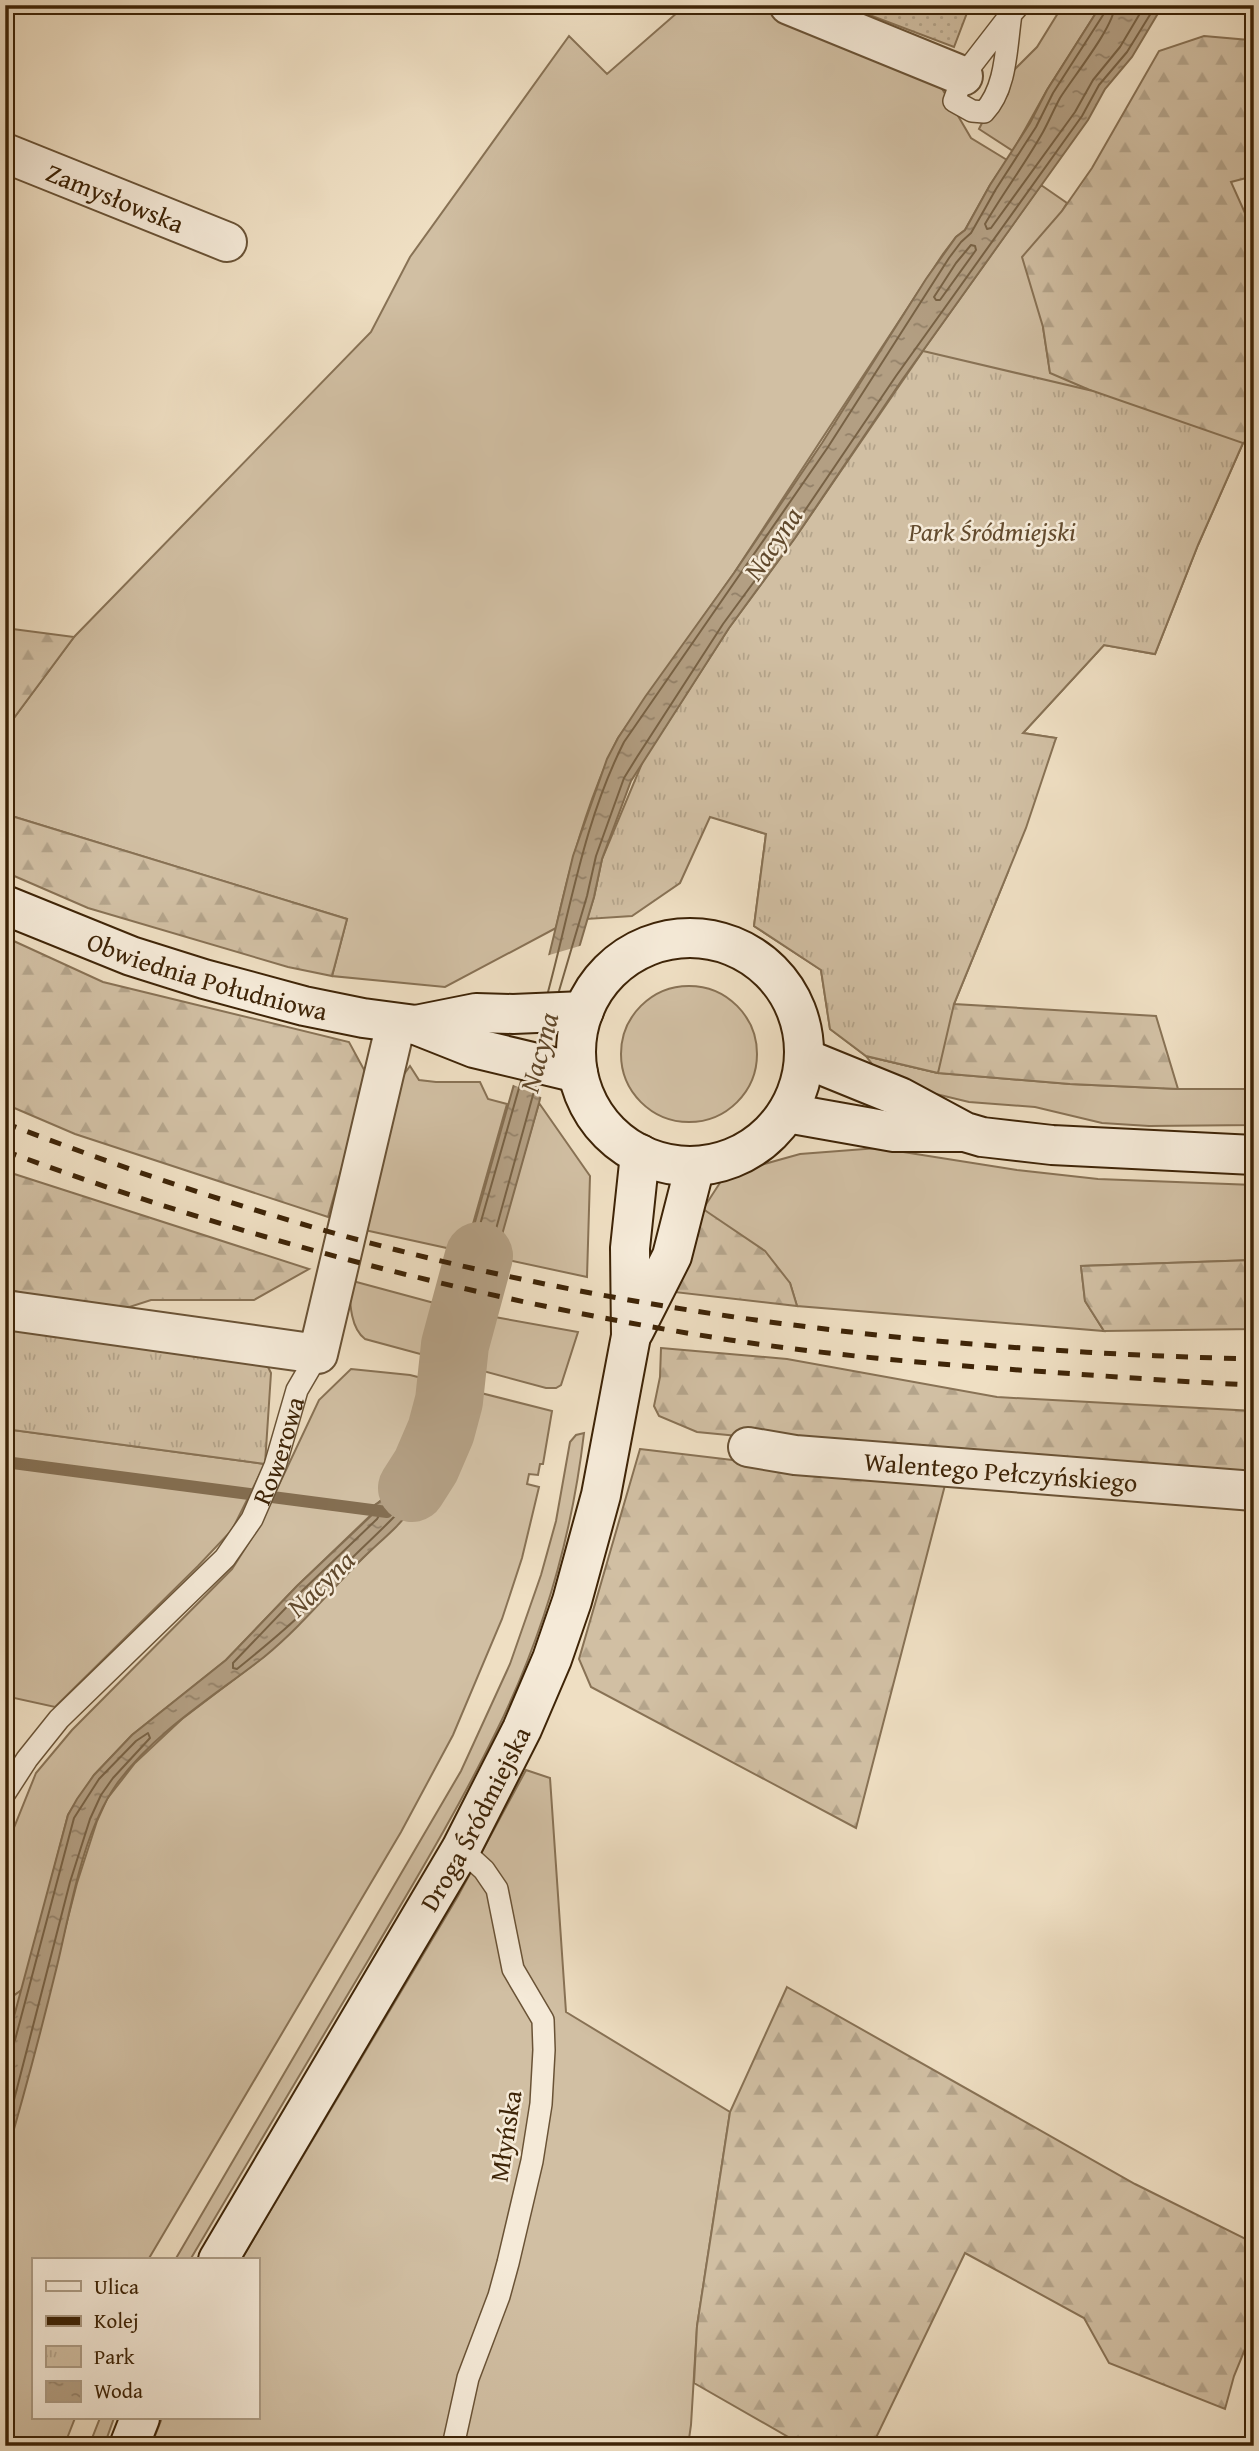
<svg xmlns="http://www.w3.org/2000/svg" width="1259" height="2451" viewBox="0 0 1259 2451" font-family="'Gentium Book Plus',serif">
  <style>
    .grass { fill: #d1bfa3; stroke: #887255; stroke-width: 2 }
    .forest { fill: url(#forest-firs); stroke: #887255; stroke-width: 2 }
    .park { fill: url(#park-tufts); stroke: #887255; stroke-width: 2 }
    .garden { fill: url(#garden-dots); stroke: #887255; stroke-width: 2 }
    .water { fill: url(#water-ripples); stroke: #846e51; stroke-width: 2 }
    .pier { fill: #efdfc3 }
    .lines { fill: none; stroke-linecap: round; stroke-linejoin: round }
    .shore { stroke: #786245; stroke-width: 2 }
    .stream { stroke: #846e51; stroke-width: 12 }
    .river { stroke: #b39f83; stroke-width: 68 }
    .service-casing { stroke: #6a5336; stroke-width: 24 }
    .minor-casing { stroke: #6a5336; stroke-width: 42 }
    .secondary-casing { stroke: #3e2407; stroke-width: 42 }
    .service { stroke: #f5ead8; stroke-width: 21 }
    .minor { stroke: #f5ead8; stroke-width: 38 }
    .secondary { stroke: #f5ead8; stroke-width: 38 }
    .rail { stroke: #3e2407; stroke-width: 5; stroke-dasharray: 12 12; stroke-linecap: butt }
    .labels { text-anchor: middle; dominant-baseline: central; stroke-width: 5; stroke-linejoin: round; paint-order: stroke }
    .street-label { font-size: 26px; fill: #3e2407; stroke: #f5ead8 }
    .park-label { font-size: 26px; font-style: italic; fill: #634b2e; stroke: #f5ead8 }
    .water-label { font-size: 28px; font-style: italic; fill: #61492c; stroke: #f5ead8 }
  </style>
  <defs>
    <pattern id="forest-firs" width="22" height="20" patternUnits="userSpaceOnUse" patternTransform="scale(1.75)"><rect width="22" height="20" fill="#d1bfa3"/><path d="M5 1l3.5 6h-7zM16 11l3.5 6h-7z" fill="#b4a48b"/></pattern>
    <pattern id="park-tufts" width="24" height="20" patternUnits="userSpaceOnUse" patternTransform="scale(1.75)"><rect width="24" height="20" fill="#d1bfa3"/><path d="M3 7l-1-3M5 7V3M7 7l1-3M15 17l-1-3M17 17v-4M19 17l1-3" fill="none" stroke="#b4a48b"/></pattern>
    <pattern id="garden-dots" width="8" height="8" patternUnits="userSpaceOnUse" patternTransform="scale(1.75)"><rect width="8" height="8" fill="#d1bfa3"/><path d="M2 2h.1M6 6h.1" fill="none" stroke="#b4a48b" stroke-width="1.8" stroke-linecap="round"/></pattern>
    <pattern id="water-ripples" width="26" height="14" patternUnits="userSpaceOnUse" patternTransform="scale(1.75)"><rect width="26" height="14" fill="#b39f83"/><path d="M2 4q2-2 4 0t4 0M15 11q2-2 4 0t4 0" fill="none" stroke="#938169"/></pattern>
  </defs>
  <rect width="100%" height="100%" fill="#efdfc3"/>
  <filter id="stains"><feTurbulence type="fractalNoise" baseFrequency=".00286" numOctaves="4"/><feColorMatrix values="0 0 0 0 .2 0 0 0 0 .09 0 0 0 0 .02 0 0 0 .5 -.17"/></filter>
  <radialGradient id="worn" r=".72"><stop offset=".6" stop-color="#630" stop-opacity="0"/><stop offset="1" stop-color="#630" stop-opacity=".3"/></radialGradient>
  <path class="grass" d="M686 5H752L937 80 971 138 1007 160 990 185 965 230 956 237 943 254 734 573 618 738C588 798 570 863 556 928L445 987 332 976 347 919 5 814V730L74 637 371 332 410 257 569 36 607 74Z
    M1063 5H1101L1047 90 1013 151 979 129 984 119 999 108 1008 94 1013 71 1037 47Z
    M1041 185 1067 203 1062 211 1043 327 1050 372 1093 391 902 380Z
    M621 1054a68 68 0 1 1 136 0a68 68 0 1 1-136 0Z
    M866 1056 938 1073 1070 1084 1178 1089H1254V1125L1149 1126 1102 1123 1035 1107 969 1102 911 1088 882 1077Z
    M410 1066 419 1080 436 1082H480L488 1099 507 1104 465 1252 360 1229 402 1077Z
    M539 1103 590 1176 587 1277 494 1257Z
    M878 1148 1017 1170 1098 1179 1254 1185V1260L1081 1266 1085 1301 1104 1331 797 1306 790 1283 703 1209 725 1175 800 1154Z
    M349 1280 449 1307 441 1342 470 1349 478 1314 578 1332 561 1385 556 1388H546L365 1339C349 1327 350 1298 349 1280Z
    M351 1369 410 1375 552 1411 543 1464H540L538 1475 529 1474 527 1484 539 1487 522 1558 502 1619 453 1735 401 1832 148 2260H33V2418H75L64 2446H5V2160L77 1883 97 1821 107 1799 135 1763 182 1719 266 1655 415 1506C443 1469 451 1447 464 1404L434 1397C425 1439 410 1483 372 1507L374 1512 297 1586 226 1660 132 1735 94 1775 68 1815 23 1989 5 2002V1850L36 1773 72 1730 232 1569 260 1525 319 1400Z
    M5 1429 265 1464 232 1530 198 1566 55 1707 5 1696Z
    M584 1433C572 1536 542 1639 496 1732 458 1810 413 1884 369 1959 309 2059 249 2160 190 2260H175L461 1771 510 1664 541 1575 556 1521 570 1442 576 1435Z
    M526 1770 550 1778 566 2012 730 2112 697 2326 691 2425 688 2446H151L162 2418H257V2260H241L458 1896Z
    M100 2418H114L104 2446H89Z"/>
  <path class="forest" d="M1204 36 1249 40 1254 54V176L1231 182 1254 233V438L1243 443 1198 545 1155 654 1104 645 1023 733 1056 738 967 876 1008 872 954 1004 1156 1016 1178 1089 1070 1084 938 1073 866 1056 830 1029 821 970 754 926 766 834 710 816 677 707 729 628 795 538 902 380 1092 391 1050 373 1043 327 1022 257 1062 211 1092 168 1159 51Z
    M5 628 74 637 5 730Z
    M5 814 347 919 332 976 288 967 88 908 5 872Z
    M5 937 103 982 349 1042 368 1077 328 1217 75 1134 5 1104Z
    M5 1171 309 1269 254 1300H151L111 1313 5 1289Z
    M703 1209 765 1251 790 1283 797 1306 674 1292Z
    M1254 1260V1329L1104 1331 1085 1301 1081 1266Z
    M661 1348 787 1359 997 1397 1254 1411V1475L1084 1470 697 1432 659 1416 654 1406 660 1377Z
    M640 1449 945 1485 856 1828 591 1687 579 1659Z
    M787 1987 1135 2184 1254 2243V2327L1234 2376 1225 2409 1109 2363 1084 2318 965 2253 872 2446H804L694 2383 697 2326 730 2112Z
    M23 1989 7 2044 5 2050V2002Z"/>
  <path class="park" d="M923 351 1093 391 1243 443 1198 545 1155 654 1104 645 1023 733 1056 738 1026 828 954 1004 938 1073 866 1056 830 1029 821 970 754 926 766 834 710 817 680 883 632 916 587 919 594 897 602 859 643 761 729 628 795 538Z
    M5 1326 263 1357 271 1373 265 1464 5 1429Z"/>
  <path class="garden" d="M843 5H970L954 47Z"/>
  <path class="water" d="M1101 5H1163L1132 57 1105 89 1088 120 902 380 795 538 729 628 631 781 602 859 594 897 566 992 539 1103 470 1349 441 1342 541 989 573 856 607 759 618 738 645 697 734 573 822 443 926 279 956 237 965 230 990 185 1030 123 1047 90Z
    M434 1397 464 1404C452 1452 431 1491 396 1527 382 1541 367 1553 354 1567 324 1598 297 1630 264 1657 213 1697 154 1732 116 1785 82 1834 71 1908 57 1966 41 2031 24 2096 5 2160V2050L68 1815 77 1799 94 1775 132 1735 226 1660 297 1586 374 1513 372 1507C410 1483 425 1439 434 1397Z"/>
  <path class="pier" d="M583 945 569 993 543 1098 509 1083 546 956Z
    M461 1251 498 1258 482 1314 446 1306Z"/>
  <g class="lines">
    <path class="shore" d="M1115 5C1114 27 1073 77 1060 98 1054 109 1049 121 1043 132 1025 164 1003 193 985 224L987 229 991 228 1075 112 1093 80 1120 47 1145 5
      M971 245 975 246 976 250 940 300H936L934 297 956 263Z
      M559 991 587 896 596 856 624 778 637 757 723 624 789 534 896 376 1082 116 1099 85 1127 52 1156 5
      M548 992C571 907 584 821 624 742L828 447 949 258 961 242 971 233 996 189 1036 127 1053 93 1105 12 1106 5
      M521 1081 456 1309 450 1334 453 1338 462 1340 466 1338 536 1084
      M442 1406 455 1410C447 1475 392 1518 349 1561 332 1579 316 1599 298 1617 279 1635 258 1652 237 1669L233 1668V1663L302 1591 377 1519C383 1507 395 1501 403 1490 421 1466 433 1438 439 1409Z
      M5 2046 12 2045 15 2040 74 1818 99 1779 136 1741 148 1733 150 1738 113 1778 101 1795 90 1819 70 1882 5 2135"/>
    <path class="stream" d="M5 1462 387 1512"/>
    <path class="river" d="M412 1488 426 1466 441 1431 449 1401 455 1345 479 1256"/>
    <defs>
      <g id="service">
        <path d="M1011 5V14C1006 46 1007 88 984 112L972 111 954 101 963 76 1011 14 1019 5"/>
        <path id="s1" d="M5 1793 27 1759 59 1719 225 1558 252 1519 275 1466 297 1390 318 1354"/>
        <path d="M453 2446 468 2378 499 2296 508 2263 532 2161 541 2104 544 2050 543 2020 513 1969 497 1889 484 1870 461 1849"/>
      </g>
      <g id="minor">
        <path d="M789 5 963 76"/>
        <path id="s2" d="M5 153 227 242"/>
        <path d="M5 1310 318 1354 396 1023"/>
        <path id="s3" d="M748 1447 795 1455 1254 1491"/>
      </g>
      <g id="secondary">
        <path id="s4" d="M5 905 131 956 204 979 304 1006 363 1018 416 1025 474 1048 578 1073"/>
        <circle cx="690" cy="1052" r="114"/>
        <path d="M416 1025 476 1013 513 1014 584 1011"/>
        <path d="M804 1058 900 1097 965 1132 982 1137 1052 1145 1254 1155"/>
        <path d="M787 1113 894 1132H962"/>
        <path d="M634 1331 672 1256 695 1166"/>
        <path id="s5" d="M218 2260 461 1849 522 1729 552 1659 572 1601 601 1495 631 1336 630 1248 640 1154"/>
        <path d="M129 2446 140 2418"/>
      </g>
    </defs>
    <use href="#service" class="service-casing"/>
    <use href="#minor" class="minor-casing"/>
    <use href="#secondary" class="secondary-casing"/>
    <use href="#service" class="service"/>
    <use href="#minor" class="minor"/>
    <use href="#secondary" class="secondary"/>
    <path class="rail" d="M5 1123C173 1188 345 1242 521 1279 762 1330 1008 1353 1254 1359
      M5 1151C240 1238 482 1301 730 1340 836 1356 942 1365 1049 1372 1117 1377 1185 1382 1254 1385"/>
  </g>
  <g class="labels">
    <g class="street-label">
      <text stroke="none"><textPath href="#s2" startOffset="119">Zamysłowska</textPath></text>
      <text stroke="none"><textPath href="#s4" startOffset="215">Obwiednia Południowa</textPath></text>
      <text stroke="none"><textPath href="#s1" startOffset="444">Rowerowa</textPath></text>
      <text stroke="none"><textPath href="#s3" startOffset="254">Walentego Pełczyńskiego</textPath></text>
      <text stroke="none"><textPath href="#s5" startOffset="511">Droga Śródmiejska</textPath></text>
      <text transform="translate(505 2136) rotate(-81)">Młyńska</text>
    </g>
    <g class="park-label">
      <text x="992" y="531">Park Śródmiejski</text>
    </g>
    <g class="water-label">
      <text transform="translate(772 543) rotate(-56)">Nacyna</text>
      <text transform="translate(538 1052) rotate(-75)">Nacyna</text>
      <text transform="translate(320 1583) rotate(-44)">Nacyna</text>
    </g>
  </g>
  <rect width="1259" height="2451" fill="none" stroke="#efdfc3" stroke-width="28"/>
  <rect x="7" y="7" width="1245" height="2437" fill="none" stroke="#3e2407" stroke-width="3.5"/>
  <rect x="14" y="14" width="1231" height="2423" fill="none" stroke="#3e2407" stroke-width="2"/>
  <rect x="32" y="2258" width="228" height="161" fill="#f5ead8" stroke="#ac9b84" stroke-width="2"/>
  <rect x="46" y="2281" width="35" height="10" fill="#f5ead8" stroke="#ac9b84" stroke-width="2"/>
  <text x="94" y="2294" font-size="21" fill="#3e2407">Ulica</text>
  <rect x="46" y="2316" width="35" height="10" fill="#3e2407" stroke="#ac9b84" stroke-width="2"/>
  <text x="94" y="2328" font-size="21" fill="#3e2407">Kolej</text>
  <rect x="46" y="2346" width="35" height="21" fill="url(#park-tufts)" stroke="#ac9b84" stroke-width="2"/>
  <text x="94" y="2364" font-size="21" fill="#3e2407">Park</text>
  <rect x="46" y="2381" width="35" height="21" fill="url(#water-ripples)" stroke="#ac9b84" stroke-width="2"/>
  <text x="94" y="2398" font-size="21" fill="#3e2407">Woda</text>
  <rect width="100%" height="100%" filter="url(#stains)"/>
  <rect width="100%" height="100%" fill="url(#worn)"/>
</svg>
